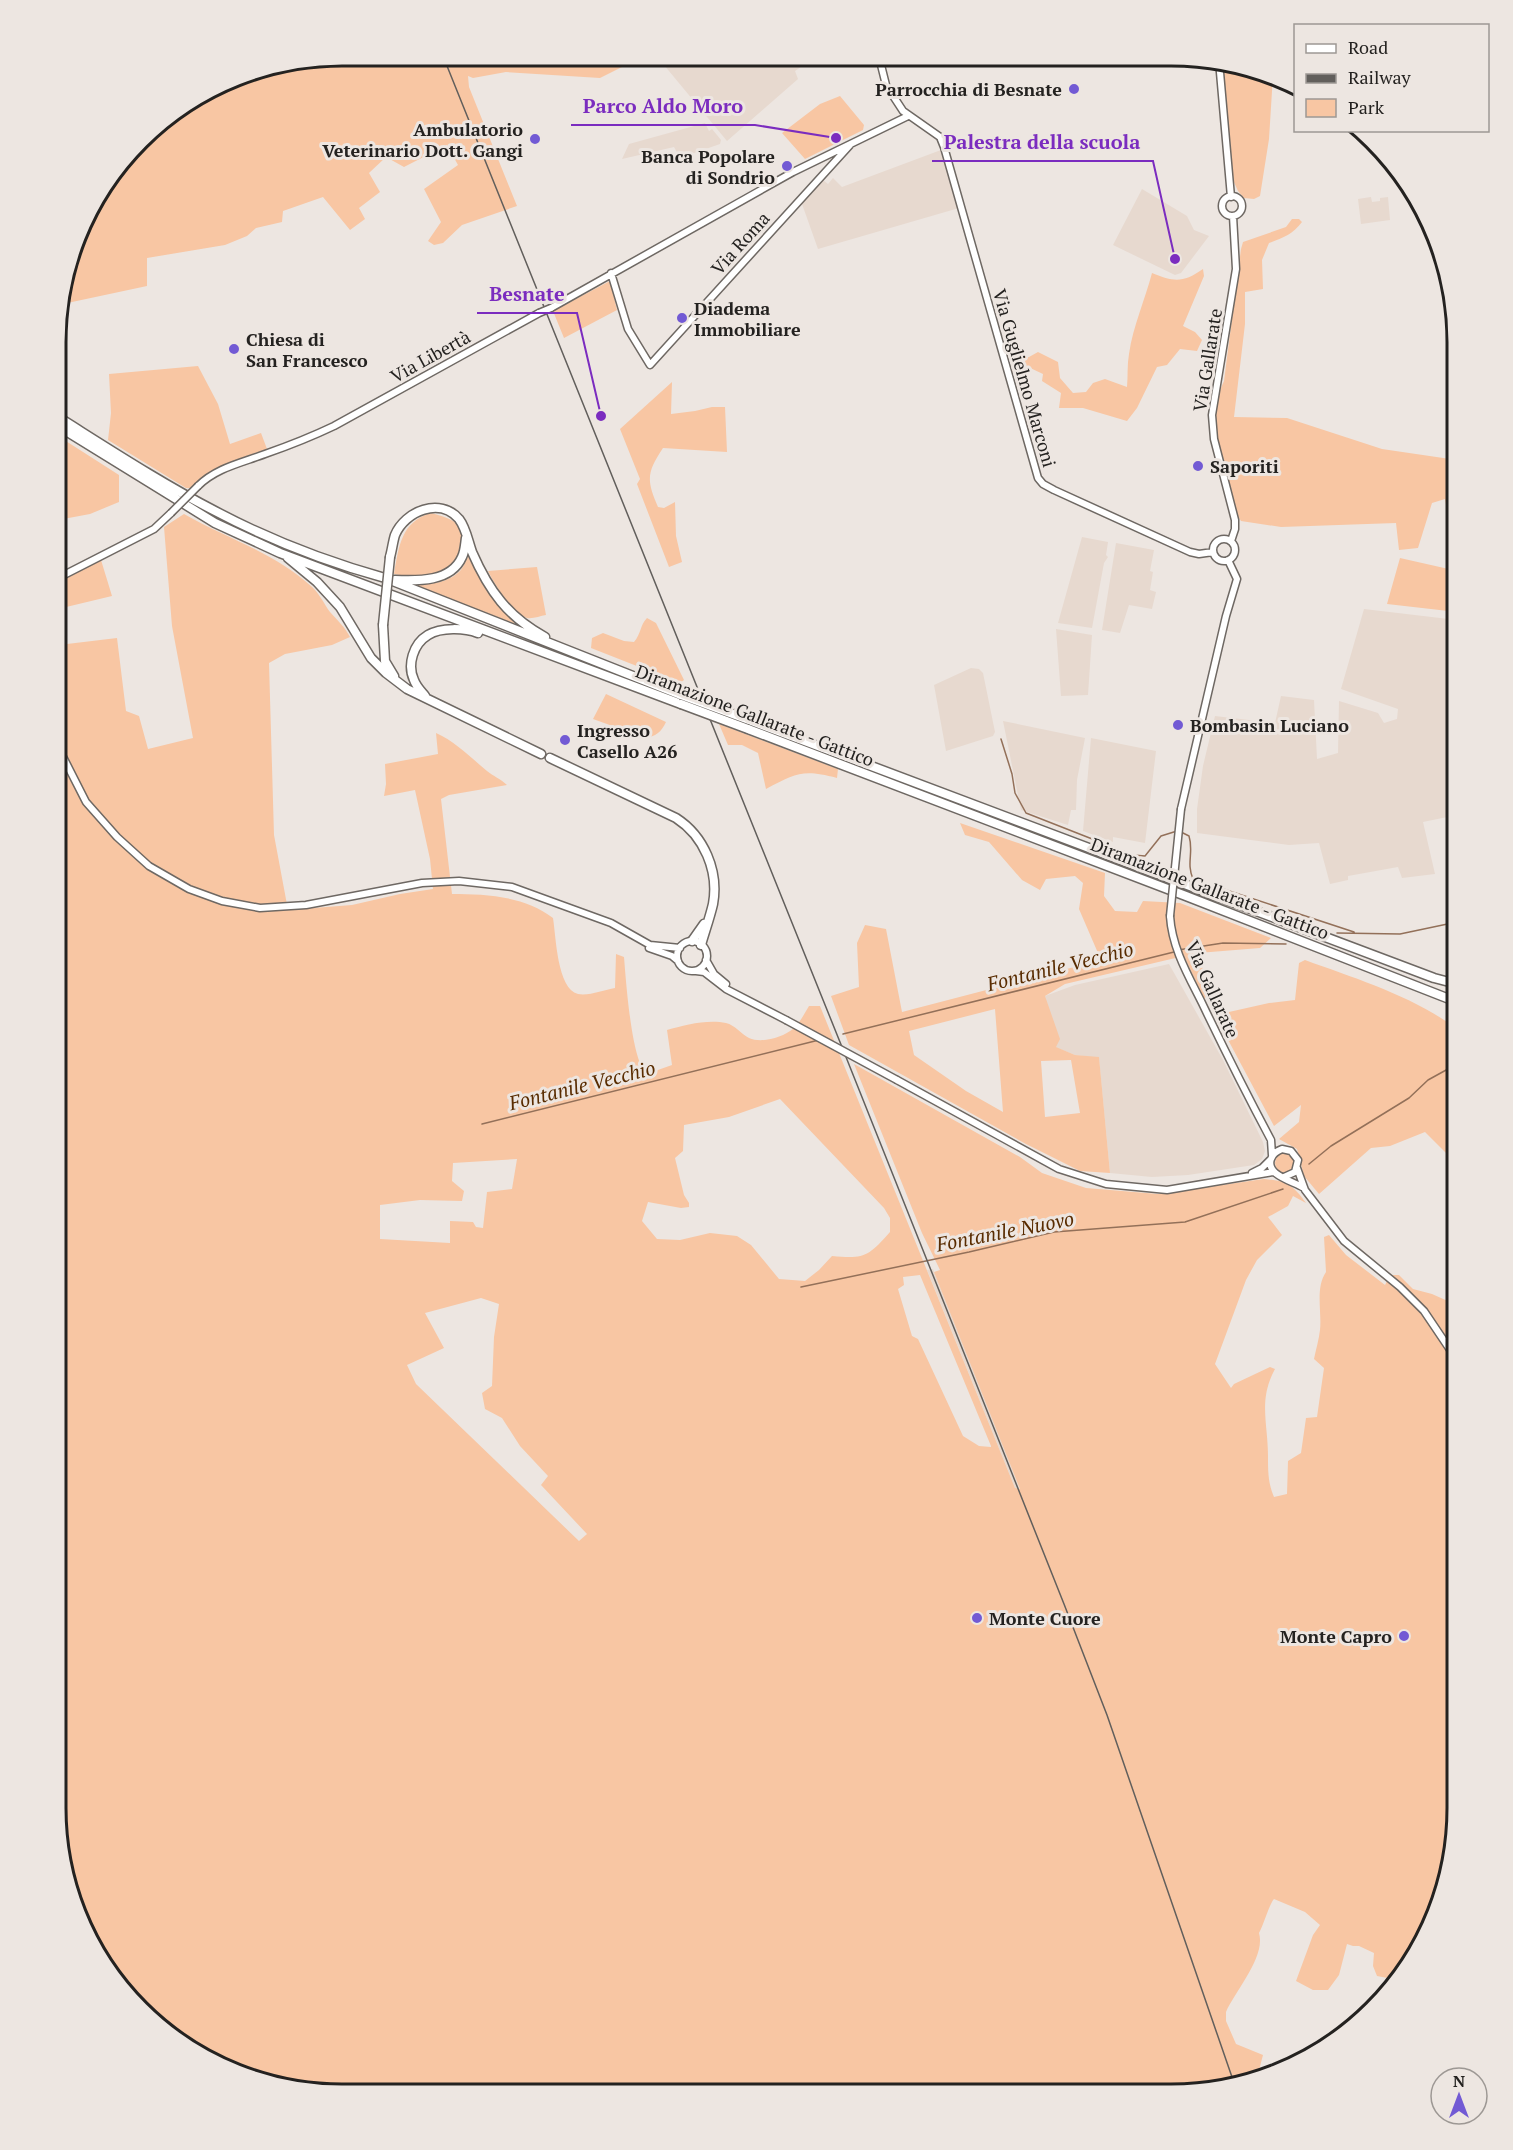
<svg xmlns="http://www.w3.org/2000/svg" width="1513" height="2150" viewBox="0 0 1513 2150" font-family="'PT Serif',serif">
  <style>
    .built { fill: #e7d9cf }
    .green { fill: #f8c6a3; fill-rule: evenodd }
    .lines { fill: none; stroke-linecap: round; stroke-linejoin: round }
    .stream { stroke: #937059; stroke-width: 1.5 }
    .secondary-casing { stroke: #6e6863; stroke-width: 9 }
    .highway-casing { stroke: #6e6863; stroke-width: 11 }
    .secondary { stroke: #fff; stroke-width: 6 }
    .highway { stroke: #fff; stroke-width: 8 }
    .rail { stroke: #625f5c; stroke-width: 1.5 }
    .secondary-bridge-casing { stroke: #6e6863; stroke-width: 9; stroke-linecap: butt }
    .highway-bridge-casing { stroke: #6e6863; stroke-width: 11; stroke-linecap: butt }
    .secondary-bridge { stroke: #fff; stroke-width: 6 }
    .highway-bridge { stroke: #fff; stroke-width: 8 }
    .poi-dot { fill: #725ad4; stroke: #ede6e1; stroke-width: 2 }
    .labels { text-anchor: middle; dominant-baseline: central; stroke-width: 6; stroke-linejoin: round; paint-order: stroke }
    .poi-label { font-size: 18px; font-weight: bold; fill: #242220; stroke: #ede6e1; text-anchor: start }
    .street-label { font-size: 18px; fill: #242220; stroke: #ede6e1 }
    .water-label { font-size: 20px; font-style: italic; fill: #592c01; stroke: #ede6e1 }
    .rim { fill: none; stroke: #242220; stroke-width: 3 }
    .leader { fill: none; stroke: #7b2cbf; stroke-width: 2 }
    .callout-dot { fill: #7b2cbf; stroke: #ede6e1; stroke-width: 2 }
    .callout-label { font-size: 20px; text-anchor: middle; font-weight: bold; fill: #7b2cbf; stroke: #ede6e1; stroke-width: 6; stroke-linejoin: round; paint-order: stroke }
  </style>
  <rect width="100%" height="100%" fill="#ede6e1"/>
  <path class="built" d="M651 56 808 57 811 60 795 71 798 79 727 141 664 65Z
    M705 123 709 131 712 129 717 135 721 140 720 144 680 158 674 147 622 159 629 144Z
    M941 150 959 208 818 249 802 204 823 180 828 184 833 178 842 187Z
    M1142 189 1187 216 1194 230 1209 236 1181 273 1175 275 1113 245Z
    M1371 197 1372 202 1380 201V198L1388 197 1390 220 1361 224 1358 199Z
    M1082 537 1108 542 1106 555 1108 557 1104 563 1092 628 1058 623Z
    M1116 543 1154 550 1150 571 1153 572 1150 590 1156 592 1152 609 1129 605 1120 633 1102 630Z
    M1364 609 1457 620V815L1423 822 1435 874 1402 878 1398 867 1348 876V880L1330 884 1319 843 1289 845 1197 833V809L1203 766 1215 716 1275 723 1281 696 1314 700 1317 759 1338 753 1339 701 1378 713 1384 723 1397 719 1398 709 1341 689Z
    M1056 629 1092 635 1088 695 1061 696Z
    M971 668 979 669 983 673 995 732 993 736 946 751 934 685Z
    M1003 721 1085 738 1077 780 1076 810H1071L1068 825 1021 810Z
    M1091 738 1156 751 1145 843 1113 837V842L1083 831Z
    M1169 964 1223 1060 1263 1142 1265 1151 1262 1159 1254 1165 1188 1175 1152 1177 1110 1173 1099 1058 1075 1055 1055 1047 1045 996 1075 985Z
    M933 1269 1001 1439 1020 1490 1015 1488 927 1270Z"/>
  <path class="green" d="M342 56 636 58 632 62 600 78 506 72 473 78 468 76 469 87 517 206 462 225 443 243 434 245 428 241 441 222 424 189 458 165 447 145 404 167 386 157 369 173 380 192 359 208 365 219 350 230 323 197 283 211 282 222 256 228 247 236 225 245 147 258V286L58 305 94 199 153 126 250 71Z
    M1223 62 1273 75 1269 139 1260 196 1254 199 1244 198 1238 191 1233 180Z
    M840 96 864 125 863 130 805 159 782 133 820 104Z
    M1292 219H1299L1302 222C1293 234 1283 238 1269 243L1262 260 1263 289 1245 292V324L1234 417 1287 418 1382 449 1450 459 1457 452V612L1387 604 1400 558 1453 570 1457 566 1445 499 1432 503 1418 548 1399 550 1396 523 1281 527 1241 521 1236 513C1229 478 1207 439 1215 403 1217 396 1221 388 1224 381L1241 249 1243 242 1286 227Z
    M1203 269 1204 276 1183 326 1195 332 1202 340 1197 351 1180 349 1167 365 1157 367 1137 408 1127 421 1083 408H1059L1061 393 1042 381 1043 374 1026 366 1020 377 1013 373 1010 356 1029 357 1038 352 1058 362 1060 378 1073 393 1086 392 1093 383 1105 379 1127 387C1128 376 1127 365 1129 354 1133 326 1145 300 1152 273 1174 282 1183 283 1203 269Z
    M610 281 617 310 564 338 553 311Z
    M198 366 218 404 230 444 261 433 267 449C239 459 212 466 190 488H186L108 440 111 413 109 374Z
    M672 382 671 414 695 411 712 407H725L727 452 663 448C647 472 646 480 658 507L664 508 675 502 676 536 682 562 669 567 637 484 640 479 620 429Z
    M58 436 119 475V502L90 514 58 520Z
    M431 513C441 516 454 518 460 528 469 544 455 566 441 572 427 579 409 577 394 574 399 546 401 522 431 513Z
    M184 514C226 538 275 553 311 586 320 594 324 604 330 612 338 621 345 627 350 637L332 645 285 654 269 663 274 835 288 910 352 905 400 894 433 889 430 859 415 790 384 796 386 784 385 764 438 754 436 733C456 742 470 757 487 771 493 776 501 779 507 785L449 795 441 799 452 894C486 894 525 896 553 918 556 936 557 989 578 994 589 996 604 990 615 988L616 954 624 957C626 980 631 1054 644 1070L655 1071 672 1065 667 1030C684 1025 708 1019 726 1023 735 1025 741 1034 749 1038 762 1044 783 1037 793 1029 800 1023 804 1014 809 1006H820L1015 1488 1020 1489 934 1272 940 1270 922 1233 854 1064 1020 1157 1042 1173 1086 1188 1158 1194 1264 1179C1287 1181 1293 1185 1306 1203L1293 1196 1288 1206 1268 1217 1282 1235 1257 1260 1246 1280 1215 1364 1231 1388 1234 1384 1270 1367 1275 1369C1258 1400 1268 1423 1268 1456 1268 1471 1268 1483 1274 1497L1287 1494 1288 1461 1301 1453 1306 1418 1317 1417 1324 1368 1314 1359C1316 1349 1319 1339 1320 1330 1322 1312 1315 1288 1326 1272L1324 1237 1329 1235 1346 1255 1385 1285 1390 1275H1399L1413 1289 1432 1294 1450 1302 1457 1278V1827L1442 1900 1409 1967 1398 1980 1377 1976 1373 1966 1374 1953 1359 1946H1353L1347 1944 1339 1975 1328 1990H1313L1296 1981 1313 1935 1320 1925 1305 1912 1274 1899C1269 1905 1264 1924 1259 1933 1266 1957 1235 1991 1226 2012V2021L1236 2044 1263 2055 1258 2074 1171 2094 305 2092 233 2073 168 2035 85 1934 56 1808 58 583 101 560 112 596 62 608 67 644 117 638 126 711 139 716 148 749 193 738 172 626 164 527ZM780 1099 884 1208 890 1218V1232C868 1257 864 1259 832 1256L819 1270 805 1281 779 1279 751 1245 737 1236 710 1233 680 1240 657 1239 642 1221 648 1202 681 1208 689 1207V1203L684 1195 675 1158 683 1151 684 1125 729 1117ZM517 1159 512 1189 487 1192 483 1228 476 1227 473 1222 450 1221V1243L380 1239V1205L420 1200 462 1201 464 1191 452 1181 453 1163ZM920 1275 991 1446V1447L979 1446 963 1436 918 1339 912 1336 898 1289 904 1285 903 1277ZM481 1298 499 1304 494 1337 492 1386 482 1393 485 1409 502 1418 520 1446 548 1476 541 1485 587 1534 579 1541 416 1384 407 1365 444 1348 425 1313Z
    M470 554C485 585 492 601 518 625L415 585C431 584 448 583 460 571 464 567 466 559 470 554Z
    M537 567 546 615C540 616 533 619 527 618 513 614 494 584 488 571Z
    M647 618 656 623 684 680 680 683 591 648 592 638 603 633 624 641 634 642C641 634 640 625 647 618Z
    M606 694 666 722C661 733 654 738 643 737L593 719Z
    M719 724 838 769 837 778C803 769 796 773 766 789L758 753 742 745H728Z
    M960 823 1105 873 1104 896 1115 911 1137 912 1143 901 1180 903 1271 938 1260 948 1198 953 1210 992 1204 999 1184 956 1065 984 1045 996 1060 1039 1056 1047 1075 1055 1099 1057 1110 1173 1080 1171 1026 1144 849 1045 831 996 859 987 857 943 865 925 886 929 902 1012 1101 960 1079 909 1083 883 1075 876 1046 879 1040 890 1022 880 989 842 965 835ZM995 1009 1003 1112 966 1091 914 1055 909 1031ZM1071 1060 1080 1113 1045 1117 1041 1061Z
    M1305 960C1357 979 1413 996 1457 1029V1150L1446 1153 1425 1132 1390 1146 1371 1148 1319 1194 1304 1176 1297 1149 1279 1139 1299 1122 1301 1105 1274 1126 1218 1021 1220 1014 1269 1003 1295 1000 1299 963Z
    M1275 1163a10 10 0 1 1 20 0a10 10 0 1 1-20 0Z"/>
  <g class="lines">
    <path class="stream" d="M1001 739 1012 774 1015 793 1026 813 1133 855 1145 856 1161 836 1177 831
      M1181 832 1189 836C1194 852 1186 863 1193 879L1354 932
      M1337 933 1400 934 1457 922
      M1178 950 1223 943 1286 944
      M843 1034 1174 952
      M482 1124 819 1040
      M1309 1164 1331 1146 1409 1098 1428 1080 1457 1064
      M801 1287 969 1252 1054 1232 1185 1222 1283 1189"/>
    <defs>
      <path id="secondary" d="M879 57 886 85 903 111 940 137 944 147 1038 478 1043 484 1054 490 1190 552 1199 554 1213 552
        M1219 61 1231 197
        M1222 206a10 10 0 1 1 20 0a10 10 0 1 1-20 0Z
        M611 273 628 329 650 365 850 145
        M551 308 793 172 908 116
        M198 486C216 468 241 463 265 454 288 446 311 437 334 426L539 313
        M1213 550a11 11 0 1 1 22 0a11 11 0 1 1-22 0Z
        M1231 541 1235 529V520L1214 439 1212 415 1236 269 1233 216
        M58 578 154 529 171 513
        M57 745 86 802 117 837 149 866 189 889 222 901 260 908 306 905 422 883 459 881 512 887 611 923 650 945 680 948
        M1181 809 1226 616 1237 579 1228 560
        M1170 916C1172 948 1188 975 1202 1003 1224 1049 1247 1095 1271 1140L1272 1155
        M677 956a15 15 0 1 1 30 0a15 15 0 1 1-30 0Z
        M649 948 672 956 678 961
        M706 960 714 974 726 984
        M696 971 704 972 726 989 786 1020
        M897 1080 1059 1169 1106 1184 1167 1190 1273 1172
        M1297 1168 1305 1190 1344 1241 1400 1287 1424 1311 1457 1360
        M1252 1173 1262 1168 1270 1160
        M1284 1177 1295 1172 1298 1160 1291 1151 1282 1149C1277 1151 1273 1153 1271 1159 1265 1175 1293 1181 1304 1188"/>
      <path id="highway" d="M58 417C109 449 161 483 215 511 268 539 327 562 385 578L681 695
        M58 426 215 523 280 553 681 704
        M390 557C392 550 393 541 395 535 405 511 440 497 459 519 466 528 468 541 472 552 489 591 508 617 545 637
        M288 558 317 582 340 607 371 658 386 673 407 689 541 754
        M395 580C418 581 451 582 462 557 465 551 465 544 466 538
        M383 625 385 661 394 676
        M425 696C421 691 416 686 414 680 407 665 413 644 428 635 441 627 465 628 478 633
        M749 720 1434 978 1457 984
        M748 729 1186 896 1457 1002
        M550 758 676 818C704 836 719 871 713 904 710 917 705 931 701 945
        M692 941 704 924"/>
    </defs>
    <use href="#secondary" class="secondary-casing"/>
    <use href="#highway" class="highway-casing"/>
    <use href="#secondary" class="secondary"/>
    <use href="#highway" class="highway"/>
    <path class="rail" d="M443 56 844 1052 1064 1604 1107 1715 1233 2080"/>
    <defs>
      <path id="secondary-bridge" d="M539 313 551 308
        M171 513 198 486
        M1170 916 1181 809
        M786 1020 897 1080"/>
      <path id="highway-bridge" d="M383 625 390 557
        M681 695 749 720
        M681 704 748 729"/>
    </defs>
    <use href="#secondary-bridge" class="secondary-bridge-casing"/>
    <use href="#highway-bridge" class="highway-bridge-casing"/>
    <use href="#secondary-bridge" class="secondary-bridge"/>
    <use href="#highway-bridge" class="highway-bridge"/>
  </g>
  <g class="poi-dot">
    <circle cx="1074" cy="89" r="6"/>
    <circle cx="535" cy="139" r="6"/>
    <circle cx="787" cy="166" r="6"/>
    <circle cx="682" cy="318" r="6"/>
    <circle cx="234" cy="349" r="6"/>
    <circle cx="1198" cy="466" r="6"/>
    <circle cx="1178" cy="725" r="6"/>
    <circle cx="565" cy="740" r="6"/>
    <circle cx="977" cy="1618" r="6"/>
    <circle cx="1404" cy="1636" r="6"/>
  </g>
  <g class="labels">
    <g class="poi-label">
      <text x="1062" y="89" text-anchor="end">Parrocchia di Besnate</text>
      <text x="523" y="129" text-anchor="end">Ambulatorio<tspan x="523" dy="21">Veterinario Dott. Gangi</tspan></text>
      <text x="775" y="156" text-anchor="end">Banca Popolare<tspan x="775" dy="21">di Sondrio</tspan></text>
      <text x="694" y="308">Diadema<tspan x="694" dy="21">Immobiliare</tspan></text>
      <text x="246" y="339">Chiesa di<tspan x="246" dy="21">San Francesco</tspan></text>
      <text x="1210" y="466">Saporiti</text>
      <text x="1190" y="725">Bombasin Luciano</text>
      <text x="577" y="730">Ingresso<tspan x="577" dy="21">Casello A26</tspan></text>
      <text x="989" y="1618">Monte Cuore</text>
      <text x="1392" y="1636" text-anchor="end">Monte Capro</text>
    </g>
    <g class="street-label">
      <text transform="translate(740 243) rotate(-48)">Via Roma</text>
      <text transform="translate(430 356) rotate(-29)">Via Libertà</text>
      <text transform="translate(1207 360) rotate(-81)">Via Gallarate</text>
      <text transform="translate(1025 378) rotate(74)">Via Guglielmo Marconi</text>
      <text transform="translate(755 715) rotate(21)">Diramazione Gallarate - Gattico</text>
      <text transform="translate(1210 888) rotate(21)">Diramazione Gallarate - Gattico</text>
      <text transform="translate(1213 989) rotate(66)">Via Gallarate</text>
    </g>
    <g class="water-label">
      <text transform="translate(1060 966) rotate(-14)">Fontanile Vecchio</text>
      <text transform="translate(582 1085) rotate(-14)">Fontanile Vecchio</text>
      <text transform="translate(1005 1231) rotate(-11)">Fontanile Nuovo</text>
    </g>
  </g>
  <path d="M0 0H1513V2150H0ZM342 66H1171A276 276 0 0 1 1447 342V1808A276 276 0 0 1 1171 2084H342A276 276 0 0 1 66 1808V342A276 276 0 0 1 342 66Z" fill="#ede6e1" fill-rule="evenodd"/>
  <path class="rim" d="M342 66H1171A276 276 0 0 1 1447 342V1808A276 276 0 0 1 1171 2084H342A276 276 0 0 1 66 1808V342A276 276 0 0 1 342 66Z"/>
  <path class="leader" d="M836 138L755 125H571M1175 259L1153 161H932M601 416L577 313H477"/>
  <g class="callout-dot">
    <circle cx="836" cy="138" r="6"/>
    <circle cx="1175" cy="259" r="6"/>
    <circle cx="601" cy="416" r="6"/>
  </g>
  <g class="callout-label">
    <text x="663" y="113">Parco Aldo Moro</text>
    <text x="1042" y="149">Palestra della scuola</text>
    <text x="527" y="301">Besnate</text>
  </g>
  <rect x="1294" y="24" width="195" height="108" fill="#ede6e1" stroke="#9d9894" stroke-width="1.5"/>
  <rect x="1306" y="44" width="30" height="9" fill="#ffffff" stroke="#9d9894" stroke-width="1.5"/>
  <text x="1348" y="54" font-size="18" fill="#242220">Road</text>
  <rect x="1306" y="74" width="30" height="9" fill="#625f5c" stroke="#9d9894" stroke-width="1.5"/>
  <text x="1348" y="84" font-size="18" fill="#242220">Railway</text>
  <rect x="1306" y="99" width="30" height="18" fill="#f8c6a3" stroke="#9d9894" stroke-width="1.5"/>
  <text x="1348" y="114" font-size="18" fill="#242220">Park</text>
  <g transform="translate(1459 2096)"><circle r="28" fill="#ede6e1" stroke="#9d9894" stroke-width="1.5"/>
  <path d="M0-4.5L10 22L0 15L-10 22Z" fill="#725ad4"/>
  <text y="-9" font-size="16" font-weight="bold" text-anchor="middle" fill="#242220">N</text>
  </g>
</svg>
